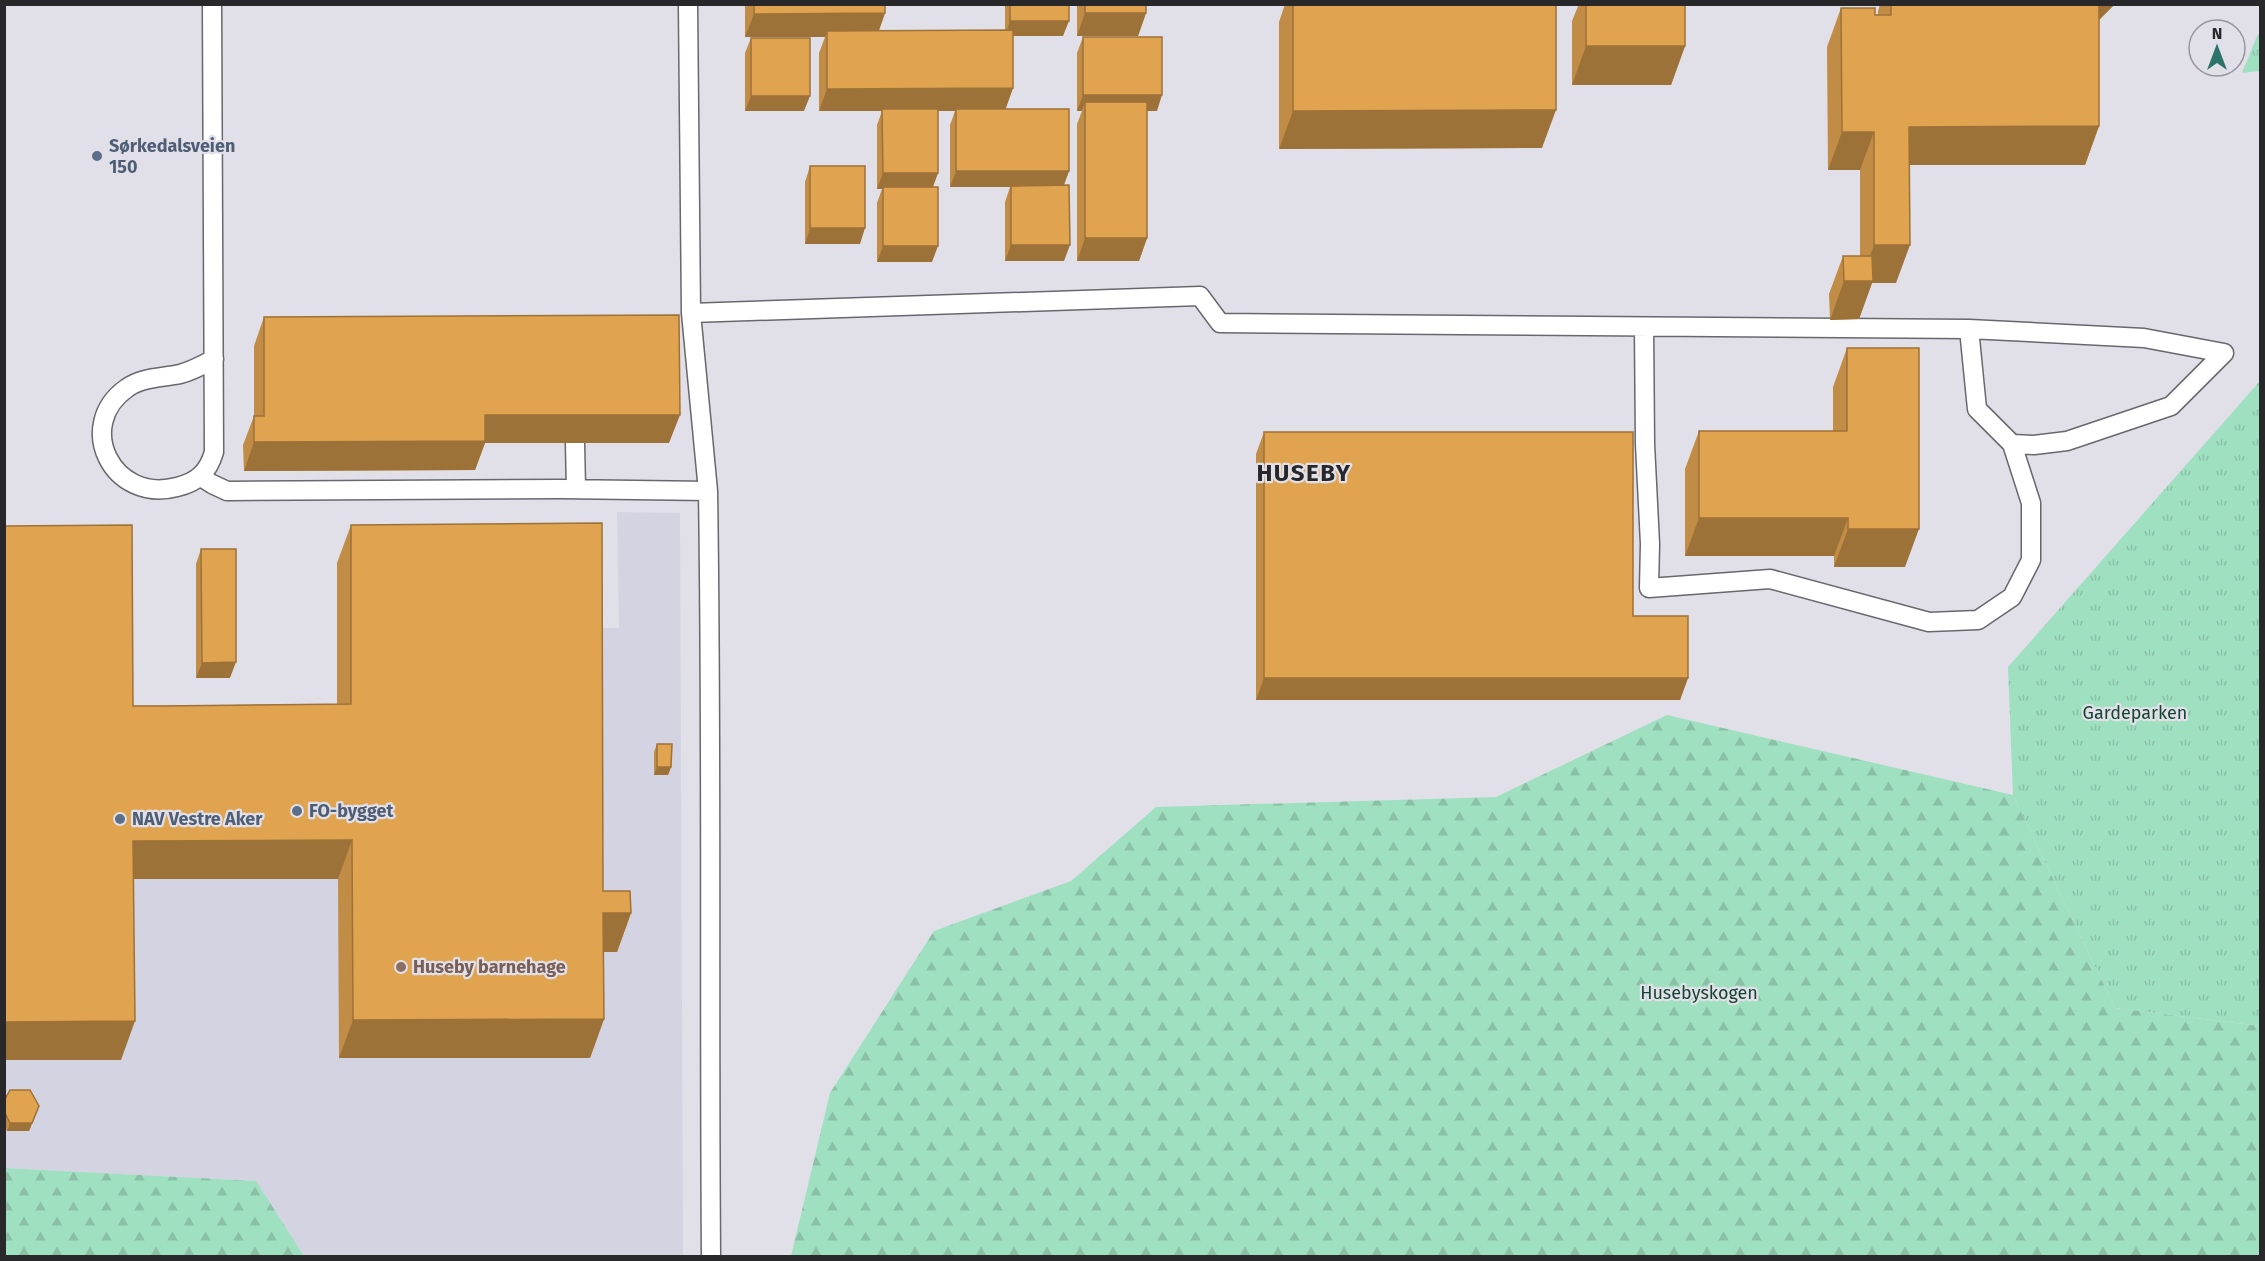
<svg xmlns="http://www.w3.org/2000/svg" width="2265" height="1261" viewBox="0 0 2265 1261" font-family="'Fira Sans',sans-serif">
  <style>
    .built { fill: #d4d3e1 }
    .grass { fill: url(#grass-tufts) }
    .forest { fill: url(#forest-firs) }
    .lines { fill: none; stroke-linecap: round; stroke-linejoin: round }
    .lane-casing { stroke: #67676e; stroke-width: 21 }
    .lane { stroke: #fff; stroke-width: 18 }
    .wall { fill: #c18c45 }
    .shaded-wall { fill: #9d7238 }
    .building { fill: #e0a350; stroke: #9d7238; stroke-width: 1.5 }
    .service-dot { fill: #5c6f8a; stroke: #e1e0e9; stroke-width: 2 }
    .education-dot { fill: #8d6e63; stroke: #e1e0e9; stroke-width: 2 }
    .labels { text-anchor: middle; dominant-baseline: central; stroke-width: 4.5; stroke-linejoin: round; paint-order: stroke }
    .service-label { font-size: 18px; font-weight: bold; fill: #4e5e75; stroke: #e1e0e9; text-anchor: start }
    .park-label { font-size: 18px; fill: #154432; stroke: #e1e0e9 }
    .education-label { font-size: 18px; font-weight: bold; fill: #785e54; stroke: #e1e0e9; text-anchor: start }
    .district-label { font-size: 24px; font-weight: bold; letter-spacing: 1.5px; fill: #28282b; stroke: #e1e0e9 }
  </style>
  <defs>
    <pattern id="grass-tufts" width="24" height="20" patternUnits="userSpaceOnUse" patternTransform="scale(1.5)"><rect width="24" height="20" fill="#9fe0c1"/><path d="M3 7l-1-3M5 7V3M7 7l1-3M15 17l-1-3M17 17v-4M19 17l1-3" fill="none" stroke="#89c0a6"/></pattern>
    <pattern id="forest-firs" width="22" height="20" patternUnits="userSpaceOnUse" patternTransform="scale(1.5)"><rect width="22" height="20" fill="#9fe0c1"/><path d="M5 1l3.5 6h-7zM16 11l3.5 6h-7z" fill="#89c0a6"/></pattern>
  </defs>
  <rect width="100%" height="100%" fill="#e1e0e9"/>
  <path class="built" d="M617 512 680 513 683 1256H304L255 1181 5 1168 4 1060 119 878 588 628H619Z"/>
  <path class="grass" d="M2260 33V71L2242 73 2257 36Z
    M2260 381V1026L2115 1008 2013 795 2008 667Z"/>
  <path class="forest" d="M1667 715 2013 795 2115 1008 2260 1026V1256H791L830 1093 934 931 1071 881 1156 807 1496 797Z
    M4 1168 256 1181 304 1256H5Z"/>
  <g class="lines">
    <defs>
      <path id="lane" d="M212 4 214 452C208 472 198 482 177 487 112 504 74 425 127 388 142 377 162 378 180 374 192 371 203 365 214 359
        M688 4 691 313
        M1644 327 1645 444 1650 544 1649 588 1770 579 1929 622 1978 620 2012 597 2031 560V503L2012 444
        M1969 329 1977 409 2012 444 2034 445 2067 441 2171 406 2224 353
        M575 443 576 489
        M201 477 212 484 227 491 561 489 708 491 691 313 1200 296 1220 323 1969 329 2144 338 2224 353
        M708 491C712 746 709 1001 711 1256"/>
    </defs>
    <use href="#lane" class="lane-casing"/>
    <use href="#lane" class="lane"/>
  </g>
  <path class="wall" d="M745 4H885V13L879 30H1005V4H1069L1063 36H1013V88L1005 109 1069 171 1064 185V261H1005V202L1010 187H950V125L955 111H938V173L933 187 932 262H877V203L882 189H877V125L882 111H819V53L825 37H745Z
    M1077 4H1146V13L1138 36H1077Z
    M1285 4H1556L1542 148 1279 149V22Z
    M1579 4H1685V46L1671 85H1572V21Z
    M1880 4H2115L2099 20V126L2085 165H1909L1896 283H1872L1859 319 1830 320 1829 294 1843 256H1860V170H1828L1827 47 1841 8 1878 15V11Z
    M1083 37 1157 111H1147V238L1139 261H1077V124L1082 111H1077V53Z
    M751 38 804 111H745V53Z
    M810 166 860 244H805V182Z
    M264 317 669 443H485L475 470 244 471 243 445 254 416V346Z
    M1847 348 1905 567H1834V556H1685V469L1699 431H1833V387Z
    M1264 432 1688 678 1680 700H1256V454Z
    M351 525 603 891 631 913 617 952H604V1019L590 1058H339L338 879H134L121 1060H4V526L133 706 337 704V563Z
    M201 549 230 678H196V564Z
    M657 744 671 767 668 775H654V752Z
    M4 1101 36 1114 29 1131H7L4 1125Z"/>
  <path class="shaded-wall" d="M2096 4H2115L2085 34Z
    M885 13 877 36 827 31 825 37H745L754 14Z
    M1085 13H1146L1138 36H1077Z
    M1010 21H1069L1063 36H1005Z
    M1586 46H1685L1671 85H1572Z
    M1013 88 1005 111H819L827 89Z
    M1083 95H1162L1157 111H1085V102L1082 111H1077Z
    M751 96H810L804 111H745Z
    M1556 110 1542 148 1279 149 1293 111Z
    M2099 126 2085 165H1895L1909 127Z
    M1842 132H1874L1860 170H1828Z
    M956 171H1069L1063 187H950Z
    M883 173H938L932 189H877Z
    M810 228H865L860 244H805Z
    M1085 238H1147L1139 261H1077Z
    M1011 245H1070L1064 261H1005Z
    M1874 245H1910L1896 283H1872L1859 319 1830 320 1844 281H1861Z
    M883 246H938L932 262H877Z
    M485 415H680L669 443H485L475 470 244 471 254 442Z
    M1699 518H1848L1834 556H1685Z
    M1848 529H1919L1905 567H1834Z
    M236 662 230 678H196L202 663Z
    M1264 678H1688L1680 700H1256Z
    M657 767H671L668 775H654Z
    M352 840 338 879H120L133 841Z
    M603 913H631L617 952H589Z
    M604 1019 590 1058H339L353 1020Z
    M135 1021 121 1060H4V1022Z
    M39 1106 29 1131H7L10 1123Z"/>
  <path class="building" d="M754 4H885V13L754 14Z
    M1010 4H1069V21H1010Z
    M1085 4H1146V13H1085Z
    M1293 4H1556V110L1293 111Z
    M1586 4H1685V46H1586Z
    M1891 4H2099V126L1909 127 1910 245H1874V132H1842L1841 8H1875V15H1891Z
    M1013 30V88L827 89V31Z
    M1083 37H1162V95H1083Z
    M751 38H810V96H751Z
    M1085 102H1147V238H1085Z
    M882 109H938V173H883Z
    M956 109H1069V171H956Z
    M810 166H865V228H810Z
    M1069 185 1070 245H1011V186Z
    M883 187H938V246H883Z
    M1843 256H1872L1873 281H1844Z
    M679 315 680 415H485V441L254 442V416H264V317Z
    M1847 348H1919V529H1848V518H1699V431H1847Z
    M1264 432H1633V616H1688V678H1264Z
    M602 523 603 891H630L631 913H603L604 1019 353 1020 352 840 133 841 135 1021 4 1022V526L132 525 133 706H162L351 704V525Z
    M201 549H236V662L202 663Z
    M657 744H672L671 767H657Z
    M10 1090H30L39 1106 32 1123H10L4 1111V1101Z"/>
  <g class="service-dot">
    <circle cx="97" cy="156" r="6"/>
    <circle cx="297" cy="811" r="6"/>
    <circle cx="120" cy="819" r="6"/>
  </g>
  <circle class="education-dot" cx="401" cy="967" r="6"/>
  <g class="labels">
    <g class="service-label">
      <text x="109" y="146">Sørkedalsveien<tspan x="109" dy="21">150</tspan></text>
      <text x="309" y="811">FO-bygget</text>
      <text x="132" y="819">NAV Vestre Aker</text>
    </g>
    <g class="park-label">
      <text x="2135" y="713">Gardeparken</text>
      <text x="1699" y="993">Husebyskogen</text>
    </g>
    <g class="education-label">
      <text x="413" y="967">Huseby barnehage</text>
    </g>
    <g class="district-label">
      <text x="1304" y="473">HUSEBY</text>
    </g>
  </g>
  <rect width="2265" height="1261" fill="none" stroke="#28282b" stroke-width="12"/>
  <g transform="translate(2217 48)"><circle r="28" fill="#e1e0e9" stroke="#97969d" stroke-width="1.5"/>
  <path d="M0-4.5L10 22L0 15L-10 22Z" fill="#2c736a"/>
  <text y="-9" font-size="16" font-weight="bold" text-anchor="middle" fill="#28282b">N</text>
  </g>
</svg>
